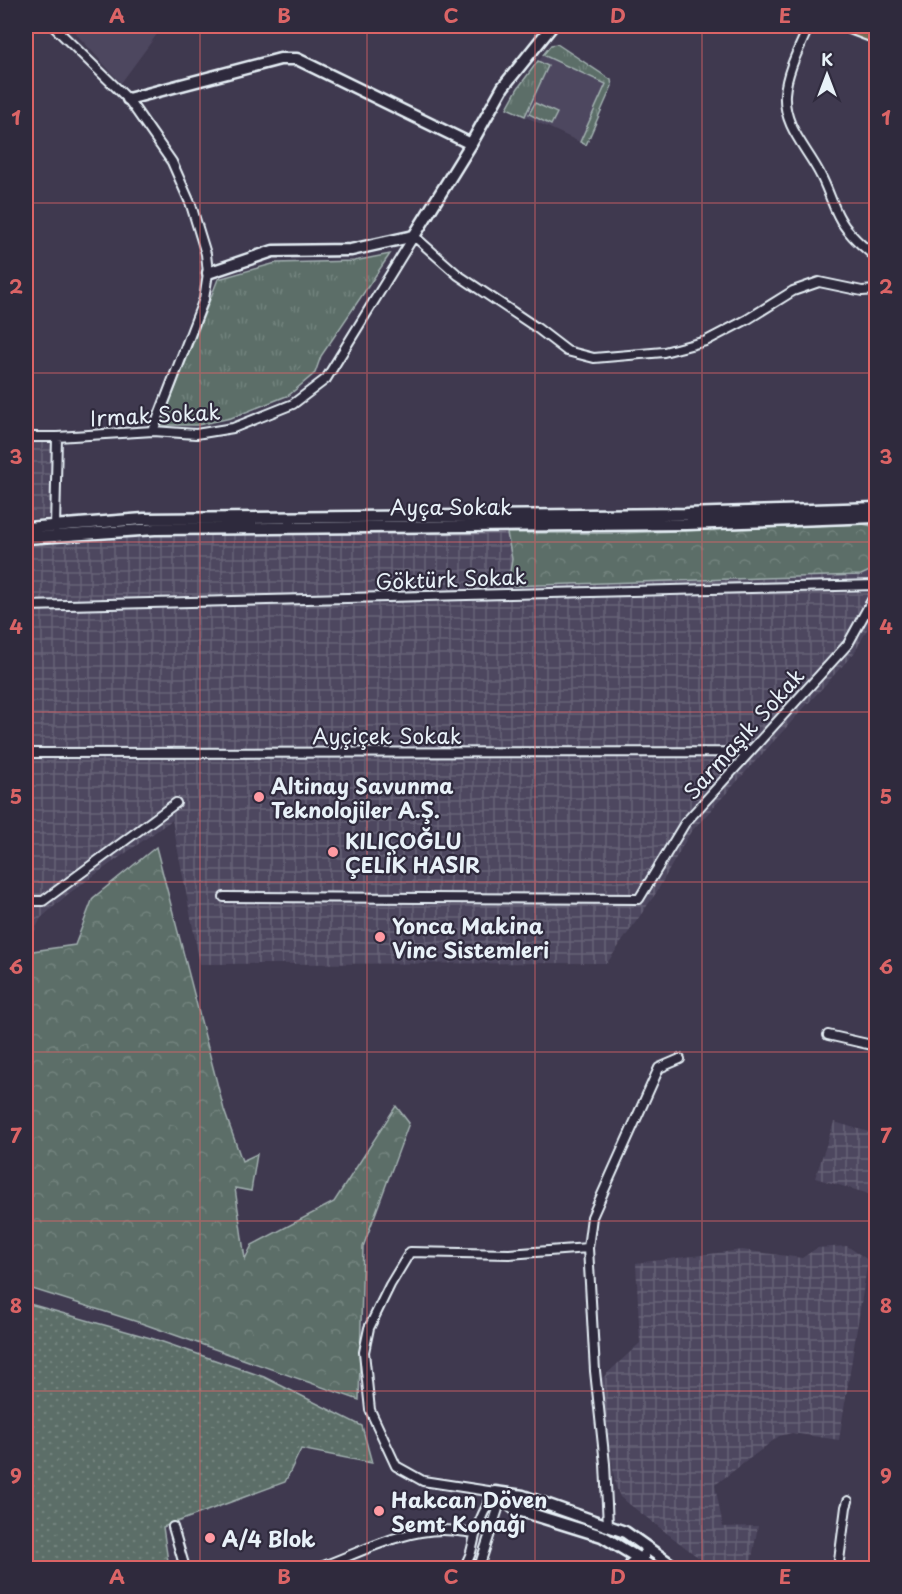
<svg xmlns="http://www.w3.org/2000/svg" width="902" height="1594" viewBox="0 0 902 1594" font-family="'Playpen Sans',sans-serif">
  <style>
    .built { fill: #4d475f }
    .industrial { fill: url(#industrial-grid) }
    .grass { fill: url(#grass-tufts); stroke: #a2b0b0; stroke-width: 1.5 }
    .forest { fill: url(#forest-crowns); stroke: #a2b0b0; stroke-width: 1.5 }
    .park { fill: url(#park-dots); stroke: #a2b0b0; stroke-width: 1.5 }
    .pitch { fill: #5b6e67; stroke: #a2b0b0; stroke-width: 1.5 }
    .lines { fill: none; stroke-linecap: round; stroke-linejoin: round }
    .street-casing { stroke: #e8f1f8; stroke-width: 12 }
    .secondary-casing { stroke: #e8f1f8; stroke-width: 15 }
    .primary-casing { stroke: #e8f1f8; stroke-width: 16 }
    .street { stroke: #2f2a3d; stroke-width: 8 }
    .secondary { stroke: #2f2a3d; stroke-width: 10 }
    .primary { stroke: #746b55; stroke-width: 12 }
    .grid { fill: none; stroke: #db6466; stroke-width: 1.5; stroke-opacity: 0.55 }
    .poi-dot { fill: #ff9aa2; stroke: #2f2a3d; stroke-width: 2 }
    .labels { text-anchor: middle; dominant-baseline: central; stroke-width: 4.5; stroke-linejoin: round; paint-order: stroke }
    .street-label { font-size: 21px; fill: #e8f1f8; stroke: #2f2a3d }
    .poi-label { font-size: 21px; font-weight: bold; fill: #e8f1f8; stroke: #2f2a3d; text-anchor: start }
    .neatline { fill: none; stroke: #db6466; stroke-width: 2 }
    .grid-label { font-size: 20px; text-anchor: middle; font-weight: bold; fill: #db6466 }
  </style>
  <defs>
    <pattern id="industrial-grid" width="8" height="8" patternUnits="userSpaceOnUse" patternTransform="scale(1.5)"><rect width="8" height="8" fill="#4d475f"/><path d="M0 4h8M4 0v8" fill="none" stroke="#676277"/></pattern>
    <pattern id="grass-tufts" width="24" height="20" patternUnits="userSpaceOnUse" patternTransform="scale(1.5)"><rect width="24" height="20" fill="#5b6e67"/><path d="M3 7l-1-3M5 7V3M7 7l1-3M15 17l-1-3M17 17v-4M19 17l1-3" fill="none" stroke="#73837e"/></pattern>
    <pattern id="forest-crowns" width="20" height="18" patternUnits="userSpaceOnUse" patternTransform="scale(1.5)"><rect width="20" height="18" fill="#5b6e67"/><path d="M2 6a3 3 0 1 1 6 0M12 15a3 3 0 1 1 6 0" fill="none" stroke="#73837e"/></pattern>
    <pattern id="park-dots" width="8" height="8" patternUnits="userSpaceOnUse" patternTransform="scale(1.5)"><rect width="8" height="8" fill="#5b6e67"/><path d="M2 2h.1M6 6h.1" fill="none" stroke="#73837e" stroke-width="1.8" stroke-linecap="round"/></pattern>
  </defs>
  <rect width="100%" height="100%" fill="#3f394f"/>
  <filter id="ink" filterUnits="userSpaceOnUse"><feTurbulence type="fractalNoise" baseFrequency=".0167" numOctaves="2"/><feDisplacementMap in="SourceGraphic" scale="12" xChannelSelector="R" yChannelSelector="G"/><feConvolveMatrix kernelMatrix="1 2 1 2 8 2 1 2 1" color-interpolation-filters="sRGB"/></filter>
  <g filter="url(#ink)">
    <path class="built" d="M69 26H163L121 83Z
      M557 44 611 80 612 86 586 145 507 108 518 88 551 45Z"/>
    <path class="industrial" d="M26 441H52L49 518 26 519Z
      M863 524 876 527V613L855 652 690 833 656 893 607 963 200 964 172 820 68 894 41 918 26 948V544L218 533H622Z
      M834 1122 876 1134V1196L815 1178Z
      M847 1246 868 1260 839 1440 792 1433 779 1436 715 1485 723 1527 758 1526 750 1568H712L620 1497 615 1484 600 1380 640 1343 636 1263 742 1250 802 1258 817 1248Z"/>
    <path class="grass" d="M557 44 611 80 612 86 586 145 580 142 606 84 543 55 551 45Z
      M538 61 548 66 525 116 507 108 518 88Z
      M390 254 321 356 315 373 289 395 231 418 198 425H161L218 279 276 263 354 261Z"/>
    <path class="forest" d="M863 524 876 527V565L874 569 861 575 508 586 512 559 507 533H622Z
      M156 847 224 1110 242 1161 257 1154 251 1191 235 1188 245 1259 252 1245 334 1202 396 1106 409 1123 363 1247 359 1400 141 1323 26 1287V952L75 945 93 898Z"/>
    <path class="park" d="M26 1303 154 1339 264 1377 362 1426 372 1463 301 1449 285 1482 163 1527 169 1568H26Z"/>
    <path class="pitch" d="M535 103 557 113 551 125 529 114Z"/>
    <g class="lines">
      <defs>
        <path id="street" d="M53 26 128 99 172 162 191 205 206 254 208 273 204 299 153 431
          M809 26C800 47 787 70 785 94 783 127 808 149 821 176 831 195 835 217 850 233 857 242 868 250 876 258
          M26 437H57L153 431 196 434 233 428 293 404 326 379 414 236 458 275 537 328 567 351 594 358 664 352 706 341 748 319 793 291 819 282 862 291 876 290
          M55 528 57 437
          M26 606 876 585
          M26 753 749 752
          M224 897 639 899 685 823 848 644 876 593
          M26 901H43L176 803
          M828 1035 876 1046
          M495 1492 423 1481 396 1466 370 1410 364 1352 369 1328 390 1285 410 1252 509 1254 588 1248
          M608 1525 605 1464 595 1371 588 1248 592 1217 659 1068 680 1059
          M173 1527 185 1568
          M318 1568C357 1554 400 1530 443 1530 454 1530 465 1532 476 1533
          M463 1568C472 1557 472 1545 476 1532 480 1518 487 1505 495 1492
          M476 1568 481 1561 498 1509 495 1492
          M838 1568 846 1507 848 1501"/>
        <path id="secondary" d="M128 99 280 59H297L471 144
          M208 273 273 251 351 250 414 236 471 144 503 87 552 26
          M26 528 144 519 686 514 876 508
          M26 538 155 529 687 524 876 517
          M495 1492 523 1496 625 1532 676 1568
          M495 1493 515 1509 602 1536 640 1559 653 1568
          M630 1568 632 1563 640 1559 644 1555"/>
        <path id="primary" d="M847 26 876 37"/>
      </defs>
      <use href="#street" class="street-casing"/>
      <use href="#secondary" class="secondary-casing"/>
      <use href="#primary" class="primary-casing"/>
      <use href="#street" class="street"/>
      <use href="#secondary" class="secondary"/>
      <use href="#primary" class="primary"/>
    </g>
  </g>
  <path class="grid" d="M200 26V1568M367 26V1568M535 26V1568M702 26V1568M26 203H876M26 373H876M26 542H876M26 712H876M26 882H876M26 1052H876M26 1221H876M26 1391H876"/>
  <g class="poi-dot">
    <circle cx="259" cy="797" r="6"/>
    <circle cx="333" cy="852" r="6"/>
    <circle cx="380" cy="937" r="6"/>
    <circle cx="379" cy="1511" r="6"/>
    <circle cx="210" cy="1538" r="6"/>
  </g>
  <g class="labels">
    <g class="street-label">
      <text transform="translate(155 414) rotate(-3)">Irmak Sokak</text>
      <text x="451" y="506">Ayça Sokak</text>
      <text transform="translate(451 578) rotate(-2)">Göktürk Sokak</text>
      <text transform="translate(743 733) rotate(-48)">Sarmaşık Sokak</text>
      <text x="387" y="735">Ayçiçek Sokak</text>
    </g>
    <g class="poi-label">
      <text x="271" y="785">Altinay Savunma<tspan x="271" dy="24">Teknolojiler A.Ş.</tspan></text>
      <text x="345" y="840">KILIÇOĞLU<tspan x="345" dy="24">ÇELİK HASIR</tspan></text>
      <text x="392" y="925">Yonca Makina<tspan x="392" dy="24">Vinc Sistemleri</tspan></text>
      <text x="391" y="1499">Hakcan Döven<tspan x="391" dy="24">Semt Konağı</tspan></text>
      <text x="222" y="1538">A/4 Blok</text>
    </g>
  </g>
  <rect width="902" height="1594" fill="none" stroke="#2f2a3d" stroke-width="66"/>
  <g transform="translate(827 75)" stroke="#2f2a3d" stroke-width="4.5" paint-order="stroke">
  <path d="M0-4.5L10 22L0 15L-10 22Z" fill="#e8f1f8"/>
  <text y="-9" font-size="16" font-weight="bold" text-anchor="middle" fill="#e8f1f8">K</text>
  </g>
  <rect x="33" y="33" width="836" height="1528" class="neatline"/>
  <g class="grid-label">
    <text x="117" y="23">A</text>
    <text x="284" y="23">B</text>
    <text x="451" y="23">C</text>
    <text x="618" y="23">D</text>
    <text x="785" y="23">E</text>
    <text x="16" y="125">1</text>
    <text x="886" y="125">1</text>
    <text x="16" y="294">2</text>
    <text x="886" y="294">2</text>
    <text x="16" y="464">3</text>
    <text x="886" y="464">3</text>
    <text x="16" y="634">4</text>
    <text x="886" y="634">4</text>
    <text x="16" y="804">5</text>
    <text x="886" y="804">5</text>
    <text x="16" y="974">6</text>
    <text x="886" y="974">6</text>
    <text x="16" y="1143">7</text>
    <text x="886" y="1143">7</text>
    <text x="16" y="1313">8</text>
    <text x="886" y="1313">8</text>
    <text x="16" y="1483">9</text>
    <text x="886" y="1483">9</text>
    <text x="117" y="1584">A</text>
    <text x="284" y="1584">B</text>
    <text x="451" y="1584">C</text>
    <text x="618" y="1584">D</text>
    <text x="785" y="1584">E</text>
  </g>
</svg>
